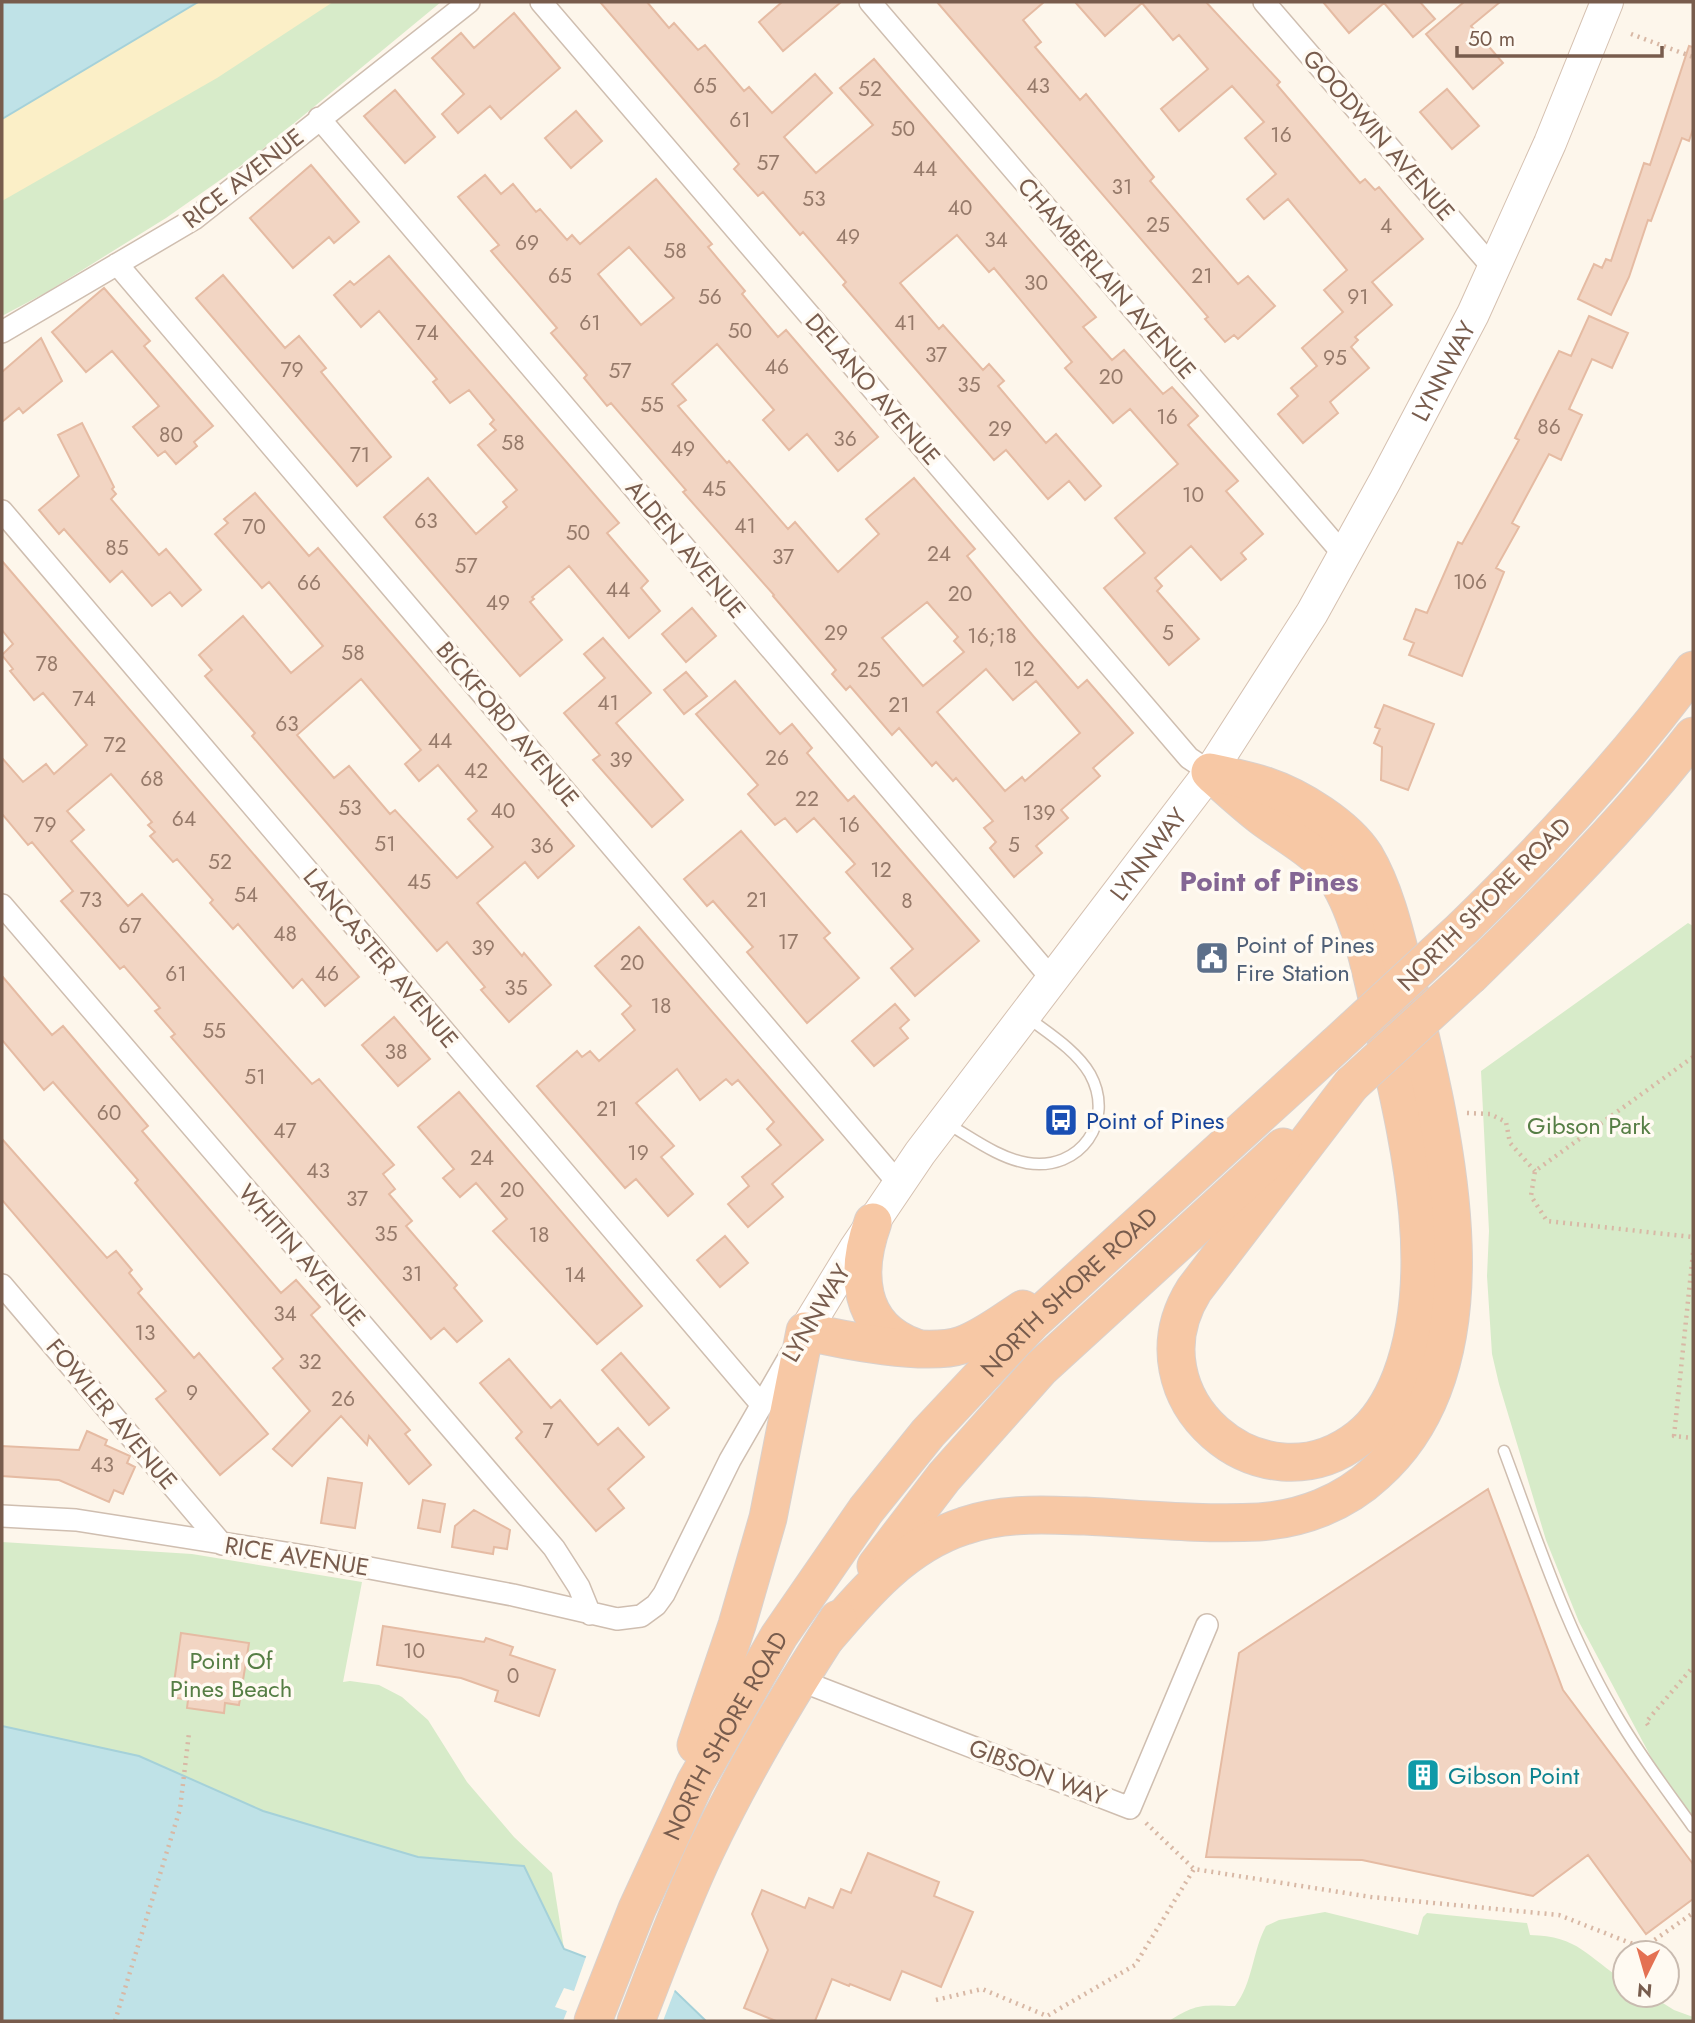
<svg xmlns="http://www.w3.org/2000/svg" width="1695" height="2023" viewBox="0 0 1695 2023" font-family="Jost,sans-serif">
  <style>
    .green { fill: #d7ebc9 }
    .sand { fill: #fbefc7 }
    .water { fill: #bfe2e7; stroke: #a5d1d9; stroke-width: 2 }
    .pier { fill: #fdf6eb }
    .building { fill: #f2d5c3; stroke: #e5bba3; stroke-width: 2; fill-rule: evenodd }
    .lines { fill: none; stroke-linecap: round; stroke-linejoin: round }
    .service-casing { stroke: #cfbeb0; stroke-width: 13 }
    .minor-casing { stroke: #cfbeb0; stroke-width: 24 }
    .secondary-casing { stroke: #d5c0b0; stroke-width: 34 }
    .trunk-casing { stroke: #d9d1cd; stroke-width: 39 }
    .path { stroke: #d8b8a5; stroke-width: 4.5; stroke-dasharray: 2 5; stroke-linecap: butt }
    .service { stroke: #fff; stroke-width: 10 }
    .minor { stroke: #fff; stroke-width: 21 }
    .secondary { stroke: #fff; stroke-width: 32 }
    .trunk { stroke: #f7c8a5; stroke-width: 37 }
    .trunk-bridge-casing { stroke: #d9d1cd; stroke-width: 39; stroke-linecap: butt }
    .trunk-bridge { stroke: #f7c8a5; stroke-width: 37 }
    .labels { text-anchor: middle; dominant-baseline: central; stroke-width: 7; stroke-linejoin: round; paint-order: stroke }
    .number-label { font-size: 21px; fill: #967a6a }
    .street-label { font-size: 24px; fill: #785c4d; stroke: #fffaf2 }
    .service-label { font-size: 24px; fill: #4e5e75; stroke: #fffaf2; text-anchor: start }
    .transit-label { font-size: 24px; fill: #164399; stroke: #fffaf2; text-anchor: start }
    .park-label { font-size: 24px; fill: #567e45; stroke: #fffaf2 }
    .culture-label { font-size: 24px; fill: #0d838f; stroke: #fffaf2; text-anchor: start }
    .quarter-label { font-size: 28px; font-weight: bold; fill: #846694; stroke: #fffaf2 }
  </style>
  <rect width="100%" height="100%" fill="#fdf6eb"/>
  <path class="green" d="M198 2H441L253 157 166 218 47 292 2 316V119Z
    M1688 923 1693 926V1819L1652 1759 1579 1622 1546 1540 1499 1384 1492 1354 1487 1276 1489 1231 1481 1071Z
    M2 1542 192 1554 362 1582 343 1682 350 1681 379 1685 402 1697 428 1720 467 1782 514 1837 552 1873 564 1949 524 1866 418 1857 263 1811 139 1756 2 1726Z
    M1325 1912 1418 1935 1423 1917 1427 1913 1527 1923 1530 1935C1579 1936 1587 1957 1625 1981V1995H1650L1674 2010 1693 2017V2021H1169C1196 2003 1204 2005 1235 2006 1253 1983 1252 1952 1266 1926L1279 1920Z"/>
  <path class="sand" d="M198 2H333L217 78 2 201V119Z"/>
  <path class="water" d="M2 2H198L2 119Z
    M2 1726 139 1756 263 1811 418 1857 524 1866 564 1949 675 1991 706 2021H2Z"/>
  <path class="pier" d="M587 1954 676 1987 663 2021H563L567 2011 555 2007 564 1988 574 1991Z"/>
  <path class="building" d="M600 2H647L669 28 674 23 698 50 705 45 744 91 749 87 772 113 815 74 832 93 784 137 816 173 873 125 840 88 874 59 1096 317 1083 327 1112 360 1124 350 1163 394 1172 387 1198 416 1188 425 1238 481 1226 491 1263 534 1241 553 1246 559 1221 580 1191 546 1155 578 1162 586 1157 591 1199 639 1169 665 1104 588 1145 553 1115 518 1178 464 1130 409 1113 423 1065 368 1072 362 994 268 989 272 957 235 900 283 939 329 943 325 983 370 989 364 1004 381 998 386 1046 443 1056 434 1101 486 1085 500 1069 481 1048 499 1006 450 994 460 843 285 846 282 803 232 800 235 763 192 758 196 734 169 739 164Z
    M782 2H841L783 51 759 22Z
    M937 2H1044L1023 20 1041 42 1035 47 1080 100 1086 94 1154 177 1150 181 1238 284 1248 276 1275 306 1238 339 1234 335 1225 342 1205 319 1208 317Z
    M1075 2H1206L1280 82 1277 85 1360 183 1365 179 1375 190 1379 187 1423 239 1372 282 1392 305 1355 337 1358 340 1351 347 1369 368 1330 402 1338 413 1303 443 1278 414 1298 396 1291 388 1317 366 1302 348 1343 312 1324 290 1347 270 1288 199 1264 219 1247 199 1276 174 1245 138 1264 122 1232 86 1179 131 1161 109 1208 69 1179 35 1173 40 1142 3 1105 36Z
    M1323 2H1420L1435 19 1413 37 1384 3 1349 33Z
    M1464 2H1500L1471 26 1503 63 1473 89 1426 34Z
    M514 13 560 68 501 119 490 106 458 133 442 114 464 94 432 58 461 33 474 48Z
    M1689 46 1693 47V129L1689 141 1682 138 1651 221 1648 220 1629 277 1611 315 1578 299 1594 264 1602 268 1606 259 1611 261 1644 163 1650 165Z
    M1447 89 1479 126 1452 149 1420 112Z
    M395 90 435 137 405 163 364 116Z
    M576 111 602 141 571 168 545 138Z
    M311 165 359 222 334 243 329 237 293 268 250 218Z
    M485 175 501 194 513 184 536 212 540 209 567 240 572 235 580 244 656 179 712 244 708 247 745 291 742 294 778 337 786 330 878 437 838 471 807 434 789 450 763 420 774 410 717 344 672 384 686 400 678 406 727 463 729 461 788 529 795 522 838 572 879 534 866 519 914 478 975 549 967 556 1034 637 1078 688 1087 680 1133 733 1093 768 1100 776 1061 810 1068 818 1036 846 1042 853 1014 877 990 848 996 842 984 828 993 821 956 778 953 781 936 762 932 766 899 728 892 735 850 686 846 690 832 674 836 670 773 596 774 595 683 492 686 490 611 403 607 406 584 378 587 375 551 333 557 328 491 251 499 245 458 197ZM629 247 674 298 641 325 598 274ZM927 602 958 637 954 641 964 652 923 686 882 638ZM986 669 1013 700 1036 681 1080 733 1025 781 1022 777 1005 791 937 712Z
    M389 256 619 523 607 533 648 581 641 588 660 611 629 638 569 566 532 597 534 599 530 602 562 640 520 676 384 517 428 478 476 534 507 507 503 502 517 490 478 445 496 430 490 424 494 420 469 390 450 403 433 382 437 379 379 311 361 327 334 295 350 281 354 285Z
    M223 275 285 348 299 336 326 368 321 372 391 457 357 486 196 298Z
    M104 288 150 341 144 346 213 426 194 442 197 446 176 464 165 451 158 456 133 427 159 406 112 351 86 372 52 332Z
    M1589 316 1628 333 1612 368 1592 359 1569 409 1582 415 1561 460 1549 454 1512 523 1519 527 1496 568 1504 572 1462 676 1409 655 1414 643 1404 639 1416 609 1427 613 1458 542 1462 544 1519 440 1515 438 1559 351 1571 356Z
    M41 338 62 381 23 413 19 408 2 422V372Z
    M82 423 114 487 112 489 116 494 111 499 159 555 166 549 201 590 182 606 170 592 152 606 122 571 110 582 64 529 59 534 39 510 79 476 58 435Z
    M255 493 309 556 318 548 574 846 538 878 525 862 477 903 522 956 524 953 551 985 509 1022 481 990 485 987 447 942 437 951 252 736 255 733 205 676 212 670 199 655 243 616 291 673 323 646 269 582 262 588 215 534 228 523 224 519ZM361 679 421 750 405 764 419 781 438 765 477 811 468 819 493 847 457 878 395 810 390 814 349 766 334 778 297 735Z
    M2 561 359 977 325 1006 302 979 293 988 238 924 233 929 210 903 213 900 177 859 173 862 150 836 155 832 148 825 152 822 111 774 67 811 84 830 71 841 128 906 142 894 312 1084 319 1079 394 1165 383 1174 395 1189 389 1194 412 1221 406 1226 457 1285 454 1288 482 1321 457 1342 444 1328 431 1339 171 1037 175 1034 155 1011 160 1008 124 966 120 969 61 901 73 891 32 842 28 845 2 814V758L23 782 46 764 54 774 87 745 43 693 34 700 10 671 13 669 2 655 13 644 2 630Z
    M692 608 716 636 686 662 662 634Z
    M603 638 651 693 616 723 683 800 652 827 593 760 600 755 564 713 605 678 584 654Z
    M686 672 707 696 684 714 664 690Z
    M735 681 780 734 792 724 812 748 807 753 848 801 854 796 979 941 915 996 891 968 913 949 846 872 855 864 814 818 797 832 785 818 775 825 748 794 758 785 696 714Z
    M1384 705 1434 724 1408 790 1381 780 1382 747 1374 743 1380 729 1375 727Z
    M741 831 830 933 824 938 859 978 807 1023 747 952 753 947 713 901 707 906 684 879Z
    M639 927 823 1140 772 1184 783 1197 748 1227 728 1204 749 1186 742 1177 781 1145 767 1129 774 1122 738 1080 732 1085 726 1079 700 1100 677 1069 636 1103 674 1146 661 1157 693 1194 668 1216 636 1179 625 1188 537 1086 577 1051 582 1057 590 1051 599 1061 635 1030 622 1014 631 1006 595 966Z
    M2 976 52 1035 63 1026 148 1126 142 1131 281 1293 296 1280 320 1307 311 1315 410 1430 405 1434 431 1465 409 1484 369 1436 367 1445 341 1416 292 1466 273 1449 310 1411 273 1368 283 1359 135 1183 138 1180 53 1082 44 1090 2 1040Z
    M895 1004 909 1020 900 1028 908 1038 874 1066 852 1041Z
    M394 1017 430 1059 398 1086 362 1045Z
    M459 1092 642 1306 597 1344 493 1231 507 1219 476 1183 460 1197 443 1178 454 1169 418 1127Z
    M2 1139 107 1258 116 1251 132 1270 129 1273 142 1289 138 1293 194 1358 199 1353 268 1434 220 1475 156 1399 166 1391 2 1200Z
    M725 1236 748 1263 720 1287 697 1260Z
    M621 1353 669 1408 649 1425 602 1370Z
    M509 1359 551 1408 560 1400 598 1445 618 1428 644 1457 608 1489 624 1508 596 1531 516 1438 522 1432 480 1383Z
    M87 1431 107 1440 105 1445 130 1456 127 1463 135 1467 123 1494 114 1490 109 1502 59 1480 2 1476V1446L79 1450Z
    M328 1478 362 1483 355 1528 321 1523Z
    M1488 1489 1563 1690 1693 1864V1899L1646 1934 1588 1855 1533 1896 1362 1860 1206 1857 1239 1653Z
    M423 1500 445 1504 440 1532 418 1528Z
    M474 1510 510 1530 507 1549 494 1547 493 1554 452 1547 455 1526Z
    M383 1626 484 1642 486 1638 513 1647 510 1655 555 1670 539 1716 495 1701 498 1691 461 1678 377 1665Z
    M181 1633 249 1643 239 1705 225 1703 224 1713 187 1708 188 1700 172 1697Z
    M868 1853 939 1882 934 1896 973 1912 941 1987 902 1971 890 2000 850 1984 849 1986 832 1979 815 2021H776L744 2008 768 1950 752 1914 762 1890 805 1908 809 1898 833 1908 841 1889 851 1893Z"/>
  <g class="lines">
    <defs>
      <path id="service" d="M946 1123C971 1137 998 1158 1027 1163 1080 1172 1116 1121 1090 1074 1076 1050 1048 1033 1027 1017
        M1504 1451C1538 1542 1569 1638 1620 1721 1642 1758 1668 1792 1693 1827"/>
      <path id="minor" d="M541 2 1189 758 1210 772
        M870 2 1344 555
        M1264 2 1494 269
        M319 118 1052 979
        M117 264 899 1184
        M2 332 194 219 469 2
        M2 511 761 1404
        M2 905 554 1548 579 1587 590 1614
        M2 1285 222 1544
        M2 1516 76 1520 311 1557 513 1595 617 1619 641 1616 656 1605 664 1594 730 1460 791 1354
        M799 1680 1130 1808 1207 1625"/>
      <g id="secondary">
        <path id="s1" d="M805 1331 855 1249 920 1153 1210 772 1312 613 1385 481 1473 314 1550 143 1607 2"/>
      </g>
      <g id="trunk">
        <path d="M1213 775C1229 789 1245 804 1262 817 1287 836 1318 851 1336 878 1362 917 1375 989 1385 1035 1409 1142 1441 1271 1401 1377 1392 1400 1379 1423 1359 1438 1262 1514 1127 1397 1194 1290L1351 1085"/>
        <path d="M1463 928C1546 847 1624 763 1693 670"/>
        <path d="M1471 975C1549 899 1626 822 1693 736"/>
        <path d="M873 1222C855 1271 857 1327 914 1347"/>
        <path d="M876 1566 944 1477 1041 1368 1283 1147"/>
        <path d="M826 1638C865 1592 905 1545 964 1526 1004 1512 1044 1515 1085 1516 1143 1519 1202 1525 1259 1522 1302 1519 1344 1503 1376 1473 1508 1355 1439 1113 1403 965 1394 929 1384 888 1365 856 1346 826 1299 797 1266 786 1248 780 1229 776 1210 772"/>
        <path d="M696 1745 737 1625 768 1518 805 1331C842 1340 927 1357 962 1345 984 1337 1003 1322 1023 1309"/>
        <path id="s2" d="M593 2021 637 1909 695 1783 779 1636 866 1510 928 1433 1033 1321 1336 1045"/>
        <path d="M636 2021C658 1965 679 1907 705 1852 743 1772 789 1694 838 1619"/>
      </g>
    </defs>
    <use href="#service" class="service-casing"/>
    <use href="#minor" class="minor-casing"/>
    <use href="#secondary" class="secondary-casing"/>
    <use href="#trunk" class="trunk-casing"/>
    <path class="path" d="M1631 34 1693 57
      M1693 1057 1535 1171 1531 1196 1547 1221 1693 1237
      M1467 1113 1490 1114 1506 1122 1510 1143 1535 1171
      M1693 1253 1674 1436 1693 1438
      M1648 1725 1646 1722 1693 1667
      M1146 1823 1194 1869 1371 1897 1559 1915 1643 1948 1693 1913
      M936 2000 982 1989 1047 2016 1135 1965 1194 1869
      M115 2021 180 1809 189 1733"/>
    <use href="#service" class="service"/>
    <use href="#minor" class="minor"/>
    <use href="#secondary" class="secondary"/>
    <use href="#trunk" class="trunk"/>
    <defs>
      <path id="trunk-bridge" d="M1336 1045 1463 928
        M1351 1085 1471 975"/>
    </defs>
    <use href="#trunk-bridge" class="trunk-bridge-casing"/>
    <use href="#trunk-bridge" class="trunk-bridge"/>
  </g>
  <defs>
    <symbol id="civic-square" viewBox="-11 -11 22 22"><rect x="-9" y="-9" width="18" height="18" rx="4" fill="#5c6f8a" stroke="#fffaf2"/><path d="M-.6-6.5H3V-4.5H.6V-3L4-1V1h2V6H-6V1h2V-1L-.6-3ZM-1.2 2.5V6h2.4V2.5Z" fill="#fff"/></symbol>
    <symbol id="bus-square" viewBox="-11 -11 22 22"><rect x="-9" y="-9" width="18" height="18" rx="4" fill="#1a4fb4" stroke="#fffaf2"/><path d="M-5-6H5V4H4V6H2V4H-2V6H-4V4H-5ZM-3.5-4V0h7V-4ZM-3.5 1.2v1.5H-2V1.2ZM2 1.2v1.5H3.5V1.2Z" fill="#fff"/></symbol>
    <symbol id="building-square" viewBox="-11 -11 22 22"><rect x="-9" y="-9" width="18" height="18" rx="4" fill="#0f9aa8" stroke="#fffaf2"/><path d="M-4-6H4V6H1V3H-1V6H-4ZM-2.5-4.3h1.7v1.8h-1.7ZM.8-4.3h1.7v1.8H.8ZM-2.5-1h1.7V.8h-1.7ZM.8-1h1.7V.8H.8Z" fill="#fff"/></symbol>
  </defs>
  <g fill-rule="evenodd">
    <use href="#civic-square" x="1193" y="939" width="38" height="38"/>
    <use href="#bus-square" x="1042" y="1101" width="38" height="38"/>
    <use href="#building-square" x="1404" y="1756" width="38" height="38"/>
  </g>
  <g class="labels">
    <g class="number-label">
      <text x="705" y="86">65</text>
      <text x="1038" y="86">43</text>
      <text x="870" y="89">52</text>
      <text x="740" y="120">61</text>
      <text x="903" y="129">50</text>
      <text x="1281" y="135">16</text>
      <text x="768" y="163">57</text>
      <text x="925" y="169">44</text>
      <text x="1122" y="187">31</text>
      <text x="814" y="199">53</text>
      <text x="960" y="208">40</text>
      <text x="1158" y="225">25</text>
      <text x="1386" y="226">4</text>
      <text x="848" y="237">49</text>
      <text x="996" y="240">34</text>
      <text x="527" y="243">69</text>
      <text x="675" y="251">58</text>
      <text x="560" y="276">65</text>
      <text x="1202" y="276">21</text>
      <text x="1036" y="283">30</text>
      <text x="710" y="297">56</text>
      <text x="1358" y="297">91</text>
      <text x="590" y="323">61</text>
      <text x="905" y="323">41</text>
      <text x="740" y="331">50</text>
      <text x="427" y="333">74</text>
      <text x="936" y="355">37</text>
      <text x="1335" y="358">95</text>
      <text x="777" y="367">46</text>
      <text x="292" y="370">79</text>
      <text x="620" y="371">57</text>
      <text x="1111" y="377">20</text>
      <text x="969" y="385">35</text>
      <text x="652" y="405">55</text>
      <text x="1167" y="417">16</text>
      <text x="1549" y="427">86</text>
      <text x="1000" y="429">29</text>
      <text x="171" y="435">80</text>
      <text x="845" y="439">36</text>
      <text x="513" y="443">58</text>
      <text x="683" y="449">49</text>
      <text x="360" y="455">71</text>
      <text x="714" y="489">45</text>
      <text x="1193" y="495">10</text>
      <text x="426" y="521">63</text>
      <text x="745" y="526">41</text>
      <text x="254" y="527">70</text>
      <text x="578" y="533">50</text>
      <text x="117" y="548">85</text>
      <text x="939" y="554">24</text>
      <text x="783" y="557">37</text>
      <text x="466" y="566">57</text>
      <text x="1470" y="582">106</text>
      <text x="309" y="583">66</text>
      <text x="618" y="590">44</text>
      <text x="960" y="594">20</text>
      <text x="498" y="603">49</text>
      <text x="836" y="633">29</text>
      <text x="1168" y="633">5</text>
      <text x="992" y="636">16;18</text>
      <text x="353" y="653">58</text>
      <text x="47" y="664">78</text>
      <text x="1024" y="669">12</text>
      <text x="869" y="670">25</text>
      <text x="84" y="699">74</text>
      <text x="608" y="703">41</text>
      <text x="899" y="705">21</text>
      <text x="287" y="724">63</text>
      <text x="440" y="741">44</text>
      <text x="115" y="745">72</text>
      <text x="777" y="758">26</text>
      <text x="621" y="760">39</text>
      <text x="476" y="771">42</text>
      <text x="152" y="779">68</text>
      <text x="807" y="799">22</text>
      <text x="350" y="808">53</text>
      <text x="503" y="811">40</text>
      <text x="1039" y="813">139</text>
      <text x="184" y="819">64</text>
      <text x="45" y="825">79</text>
      <text x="849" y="825">16</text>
      <text x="385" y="844">51</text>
      <text x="1014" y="845">5</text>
      <text x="542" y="846">36</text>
      <text x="220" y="862">52</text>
      <text x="881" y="870">12</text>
      <text x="419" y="882">45</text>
      <text x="246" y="895">54</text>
      <text x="91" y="900">73</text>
      <text x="757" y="900">21</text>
      <text x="907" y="901">8</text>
      <text x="130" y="926">67</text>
      <text x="285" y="934">48</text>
      <text x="788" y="942">17</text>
      <text x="483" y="948">39</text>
      <text x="632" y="963">20</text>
      <text x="176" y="974">61</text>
      <text x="327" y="974">46</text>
      <text x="516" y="988">35</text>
      <text x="661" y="1006">18</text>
      <text x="214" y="1031">55</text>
      <text x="396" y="1052">38</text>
      <text x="255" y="1077">51</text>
      <text x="607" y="1109">21</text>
      <text x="109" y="1113">60</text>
      <text x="285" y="1131">47</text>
      <text x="638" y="1153">19</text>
      <text x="482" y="1158">24</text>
      <text x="318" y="1171">43</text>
      <text x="512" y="1190">20</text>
      <text x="357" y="1199">37</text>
      <text x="386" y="1234">35</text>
      <text x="539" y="1235">18</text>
      <text x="412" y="1274">31</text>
      <text x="575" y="1275">14</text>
      <text x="285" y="1314">34</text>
      <text x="145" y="1333">13</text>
      <text x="310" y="1362">32</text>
      <text x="192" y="1393">9</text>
      <text x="343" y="1399">26</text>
      <text x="548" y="1431">7</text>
      <text x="102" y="1465">43</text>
      <text x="414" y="1651">10</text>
      <text x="513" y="1676">0</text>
    </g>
    <g class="street-label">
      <text transform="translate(1379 135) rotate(49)">GOODWIN AVENUE</text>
      <text transform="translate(243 178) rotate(-38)">RICE AVENUE</text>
      <text transform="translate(1107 278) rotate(49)">CHAMBERLAIN AVENUE</text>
      <text stroke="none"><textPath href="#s1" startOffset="1155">LYNNWAY</textPath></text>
      <text transform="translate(873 389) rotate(49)">DELANO AVENUE</text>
      <text transform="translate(686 549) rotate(50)">ALDEN AVENUE</text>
      <text transform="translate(508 724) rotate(50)">BICKFORD AVENUE</text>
      <text stroke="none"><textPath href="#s1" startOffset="588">LYNNWAY</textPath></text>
      <text transform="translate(1484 904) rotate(-45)">NORTH SHORE ROAD</text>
      <text transform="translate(381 958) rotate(50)">LANCASTER AVENUE</text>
      <text transform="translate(302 1255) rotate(49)">WHITIN AVENUE</text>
      <text stroke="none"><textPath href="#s2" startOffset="880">NORTH SHORE ROAD</textPath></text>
      <text transform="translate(816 1313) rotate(-59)">LYNNWAY</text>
      <text transform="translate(112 1414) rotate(50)">FOWLER AVENUE</text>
      <text transform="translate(297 1556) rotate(9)">RICE AVENUE</text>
      <text stroke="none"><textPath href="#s2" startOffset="315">NORTH SHORE ROAD</textPath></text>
      <text transform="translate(1038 1772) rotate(21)">GIBSON WAY</text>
    </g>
    <g class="service-label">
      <text x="1236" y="944">Point of Pines<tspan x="1236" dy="28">Fire Station</tspan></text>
    </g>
    <g class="transit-label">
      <text x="1086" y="1120">Point of Pines</text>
    </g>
    <g class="park-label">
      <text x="1589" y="1125">Gibson Park</text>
      <text x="231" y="1660">Point Of<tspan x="231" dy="28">Pines Beach</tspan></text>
    </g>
    <g class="culture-label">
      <text x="1448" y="1775">Gibson Point</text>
    </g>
    <g class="quarter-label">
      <text x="1269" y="881">Point of Pines</text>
    </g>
  </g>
  <rect width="1695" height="2023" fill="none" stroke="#785c4d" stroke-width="7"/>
  <g transform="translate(1646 1974) rotate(185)"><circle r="33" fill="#fffaf2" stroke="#c9bbb0" stroke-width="2"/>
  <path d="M0-5L12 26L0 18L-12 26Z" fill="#e47153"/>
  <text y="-10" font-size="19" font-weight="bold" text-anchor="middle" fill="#785c4d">N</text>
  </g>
  <path d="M1457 46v10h205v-10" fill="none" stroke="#785c4d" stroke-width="3.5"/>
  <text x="1468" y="46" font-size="21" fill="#785c4d" stroke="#fffaf2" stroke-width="5" paint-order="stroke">50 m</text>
</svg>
